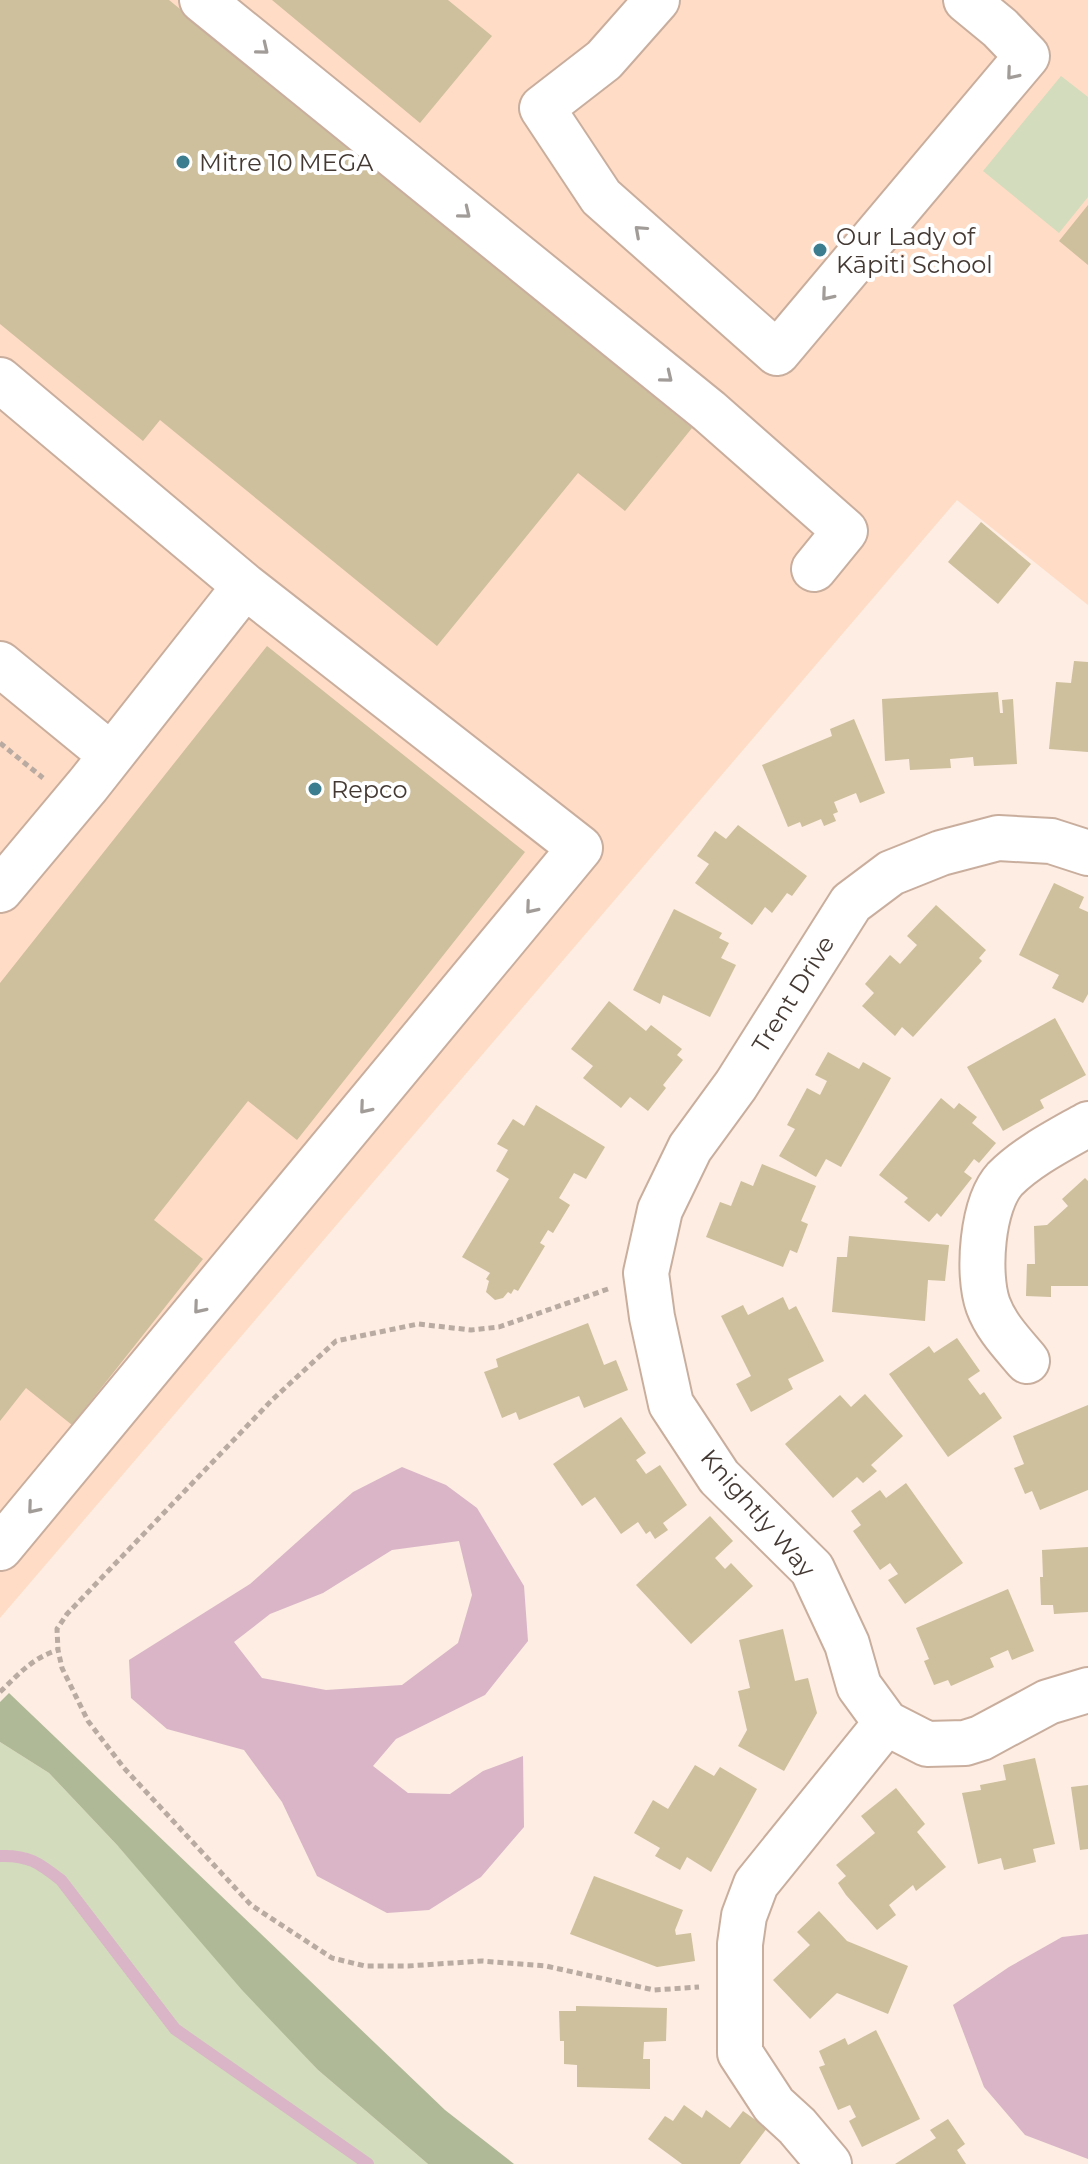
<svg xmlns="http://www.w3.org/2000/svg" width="1088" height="2164" viewBox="0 0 1088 2164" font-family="Montserrat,sans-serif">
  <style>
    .built { fill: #ffdcc6 }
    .green { fill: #d3dcbc }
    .forest { fill: #b0b997 }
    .water { fill: #d9b5c7; fill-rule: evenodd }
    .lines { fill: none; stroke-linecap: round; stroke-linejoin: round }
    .stream { stroke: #d9b5c7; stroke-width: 12 }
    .building { fill: #cebf9d }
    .minor-casing { stroke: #c9ae9e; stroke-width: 48 }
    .path { stroke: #baaba2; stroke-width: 5; stroke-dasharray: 6 4; stroke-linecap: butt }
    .minor { stroke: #fff; stroke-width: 44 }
    .oneway { stroke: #a29c99 }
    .poi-dot { fill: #3c7d8f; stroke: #fff; stroke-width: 3 }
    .labels { text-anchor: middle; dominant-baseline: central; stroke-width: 8; stroke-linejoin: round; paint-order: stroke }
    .poi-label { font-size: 24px; fill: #443933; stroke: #fff; text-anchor: start }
    .street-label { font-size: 24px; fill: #443933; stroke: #fff }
  </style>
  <rect width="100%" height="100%" fill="#fdede2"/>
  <path class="built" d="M0 0H1088V605L957 500 0 1618Z"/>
  <path class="green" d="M1061 76 1088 97V197L1059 233 983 171Z
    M0 1742 49 1773 117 1845 318 2070 428 2164H0Z"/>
  <path class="forest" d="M9 1693 445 2110 514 2164H428L318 2070 242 1990 117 1845 49 1773 0 1742V1702Z"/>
  <path class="water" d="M402 1467 446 1485 477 1508 524 1586 528 1641 485 1695 396 1739 373 1766 408 1793 450 1794 483 1771 523 1756 524 1827 481 1877 429 1910 387 1913 317 1876 282 1802 244 1750 167 1729 131 1698 129 1660 250 1584 353 1492ZM459 1541 472 1595 458 1643 402 1685 326 1690 262 1678 234 1642 270 1614 323 1593 392 1550Z
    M1088 1934V2159L1025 2135 984 2087 953 2005 1009 1967 1062 1937Z"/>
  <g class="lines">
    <path class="stream" d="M0 1856C29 1855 39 1863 61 1880L175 2029 368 2164"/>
  </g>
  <path class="building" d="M0 0H169L692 428 625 511 578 473 437 646 160 420 143 441 0 324Z
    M272 0H448L492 36 420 123Z
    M1088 205V265L1059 241Z
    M981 522 1031 564 998 604 948 562Z
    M267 646 525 852 297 1140 248 1101 154 1220 203 1259 72 1425 26 1388 0 1421V983Z
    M1074 661 1088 662V752L1049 749 1056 682 1071 683Z
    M998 692 1000 713H1003L1002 700 1013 699 1017 764 974 766 973 757 950 759 951 768 910 770 909 759 885 761 882 699Z
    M854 719 885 793 860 803 856 793 834 802 838 812 833 814 836 821 824 826 821 819 802 827 800 822 788 827 762 765 832 736 830 729Z
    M738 825 807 876 792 896 787 893 772 913 765 907 752 925 695 883 709 864 697 856 715 831 726 839Z
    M1054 883 1084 897 1079 908 1088 912V994L1083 1003 1052 988 1059 975 1019 955Z
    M936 905 986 950 979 958 982 961 913 1037 902 1027 895 1036 862 1006 874 993 865 984 890 955 900 964 917 945 907 936Z
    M674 909 722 933 719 938 729 943 721 958 736 965 710 1017 663 995 660 1004 633 990Z
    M609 1001 646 1031 651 1025 682 1049 677 1055 683 1060 663 1085 666 1088 648 1111 630 1097 621 1108 583 1078 593 1066 571 1049Z
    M1055 1018 1086 1075 1040 1100 1044 1108 1003 1131 967 1067Z
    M828 1052 859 1069 863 1062 891 1078 841 1167 826 1159 816 1177 779 1156 795 1129 787 1125 807 1088 820 1095 827 1081 815 1075Z
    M941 1098 954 1109 959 1103 977 1117 972 1123 996 1143 979 1163 974 1159 964 1172 972 1178 941 1217 937 1213 929 1222 904 1202 908 1198 879 1175Z
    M536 1105 605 1147 586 1179 574 1173 559 1198 570 1205 553 1233 548 1230 540 1243 545 1246 518 1291 514 1289 511 1294 508 1292 503 1298 495 1300 486 1292 489 1281 486 1279 490 1273 462 1257 509 1179 496 1171 508 1150 497 1144 513 1119 524 1126Z
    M762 1164 816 1186 801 1221 808 1224 797 1253 790 1250 783 1267 706 1237 720 1202 731 1206 741 1181 753 1186Z
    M1085 1178 1088 1181V1286H1051V1297L1026 1296 1027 1264H1035L1034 1226 1047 1225 1068 1206 1062 1199Z
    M849 1236 949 1245 945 1281 928 1280 925 1321 832 1312 837 1257H847Z
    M783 1297 789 1310 796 1306 824 1361 788 1379 793 1389 751 1412 736 1384 751 1376 721 1316 743 1305 748 1315Z
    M588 1323 604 1365 616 1360 628 1390 584 1408 579 1396 519 1420 516 1412 502 1418 484 1372 498 1367 496 1359Z
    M957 1338 980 1371 968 1379 980 1395 984 1392 1002 1418 948 1457 889 1374 929 1346 934 1353Z
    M865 1394 903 1436 871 1465 877 1471 863 1483 857 1477 833 1498 785 1444 840 1395 851 1407Z
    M1088 1405V1490L1040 1510 1032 1491 1025 1494 1014 1468 1024 1464 1013 1436Z
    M621 1417 646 1453 636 1460 646 1474 660 1465 687 1505 663 1523 668 1530 655 1539 650 1531 646 1534 638 1522 621 1534 595 1497 582 1506 553 1464Z
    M906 1483 963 1563 905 1604 888 1580 898 1574 890 1563 880 1570 853 1531 861 1525 851 1511 880 1490 886 1498Z
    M710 1516 733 1541 715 1558 725 1569 731 1563 753 1586 691 1644 636 1585Z
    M1088 1547V1612L1054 1614 1053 1605H1041L1040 1577H1043L1042 1550Z
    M1008 1589 1034 1651 1012 1660 1008 1650 990 1658 994 1667 951 1686 948 1680 934 1685 924 1661 929 1659 916 1628Z
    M783 1629 795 1681 808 1678 817 1713 784 1771 738 1746 747 1730 738 1691 750 1688 739 1640Z
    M1035 1758 1055 1844 1033 1849 1036 1862 1004 1870 1001 1858 978 1864 962 1793 981 1790 980 1785 1006 1780 1003 1765Z
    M695 1765 714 1776 720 1767 757 1789 711 1872 687 1857 680 1870 655 1856 660 1848 634 1833 653 1800 668 1809Z
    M1088 1785V1849L1080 1850 1071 1787Z
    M896 1788 925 1824 917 1832 946 1867 916 1891 913 1885 889 1905 896 1915 877 1930 846 1895 838 1883 846 1876 836 1865 875 1833 861 1816Z
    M594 1876 683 1910 675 1930 676 1935 691 1933 695 1961 657 1967 570 1934Z
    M819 1911 847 1941 908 1966 888 2014 837 1993 810 2019 773 1980 810 1945 797 1932Z
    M576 2006 667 2008 666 2041 644 2042 643 2059H650V2089L577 2087V2065L564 2064V2041H560L559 2011H576Z
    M876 2030 920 2119 862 2147 849 2121 856 2117 850 2105 838 2110 819 2067 825 2065 819 2051 845 2038 848 2045Z
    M684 2105 702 2118 706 2110 730 2128 743 2111 767 2128 740 2164H682L648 2139 665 2116 673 2121Z
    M948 2119 965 2144 957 2150 966 2164H895L936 2138 930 2130Z"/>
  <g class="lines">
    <defs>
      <path id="minor" d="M202 0 709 411 845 531 814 569
        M657 0 604 60 542 108 601 197 777 353 1027 56 1000 28 966 0
        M0 380 245 586 580 848 0 1548
        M0 664 111 755
        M1088 853 1051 841 998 838 941 853 891 873 851 903 736 1085 690 1148 660 1210 646 1273 652 1317 671 1404 719 1477 812 1569 847 1644 859 1686 886 1723 927 1744 965 1743 981 1738 1048 1702 1088 1690
        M0 890 88 785 245 586
        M1027 1361C1012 1343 996 1327 988 1305 977 1274 982 1204 1005 1179 1028 1156 1060 1140 1088 1124
        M829 2164 797 2126 774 2105 740 2053V1944L744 1916 756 1884 886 1723"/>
    </defs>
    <use href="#minor" class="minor-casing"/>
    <path class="path" d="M0 743 43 778
      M608 1289 499 1327 471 1330 418 1324 336 1341 272 1400 67 1614 57 1629 58 1650 62 1668 88 1721 124 1768 251 1905 332 1958 365 1966H408L482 1961 546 1966 654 1990 699 1987
      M0 1692C19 1674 32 1658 58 1650"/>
    <use href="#minor" class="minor"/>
  </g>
  <defs><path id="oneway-chevron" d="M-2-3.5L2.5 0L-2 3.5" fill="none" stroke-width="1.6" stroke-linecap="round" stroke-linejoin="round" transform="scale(2)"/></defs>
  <g class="oneway">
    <use href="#oneway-chevron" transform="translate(263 49) rotate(39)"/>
    <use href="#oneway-chevron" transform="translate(1012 74) rotate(130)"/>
    <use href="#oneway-chevron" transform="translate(465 213) rotate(39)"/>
    <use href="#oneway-chevron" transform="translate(640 231) rotate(-138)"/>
    <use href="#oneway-chevron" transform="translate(827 295) rotate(130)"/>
    <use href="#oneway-chevron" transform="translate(667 377) rotate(39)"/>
    <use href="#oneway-chevron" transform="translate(531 908) rotate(130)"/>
    <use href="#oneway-chevron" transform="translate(365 1108) rotate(130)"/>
    <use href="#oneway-chevron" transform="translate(199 1308) rotate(130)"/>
    <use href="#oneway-chevron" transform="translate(33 1508) rotate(130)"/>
  </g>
  <g class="poi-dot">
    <circle cx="183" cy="162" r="8"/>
    <circle cx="820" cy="250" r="8"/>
    <circle cx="315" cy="789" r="8"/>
  </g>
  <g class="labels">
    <g class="poi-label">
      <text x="199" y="162">Mitre 10 MEGA</text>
      <text x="836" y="236">Our Lady of<tspan x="836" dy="28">Kāpiti School</tspan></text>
      <text x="331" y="789">Repco</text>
    </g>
    <g class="street-label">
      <text transform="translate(793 994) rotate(-58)">Trent Drive</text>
      <text transform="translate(758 1513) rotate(49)">Knightly Way</text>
    </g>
  </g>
</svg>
